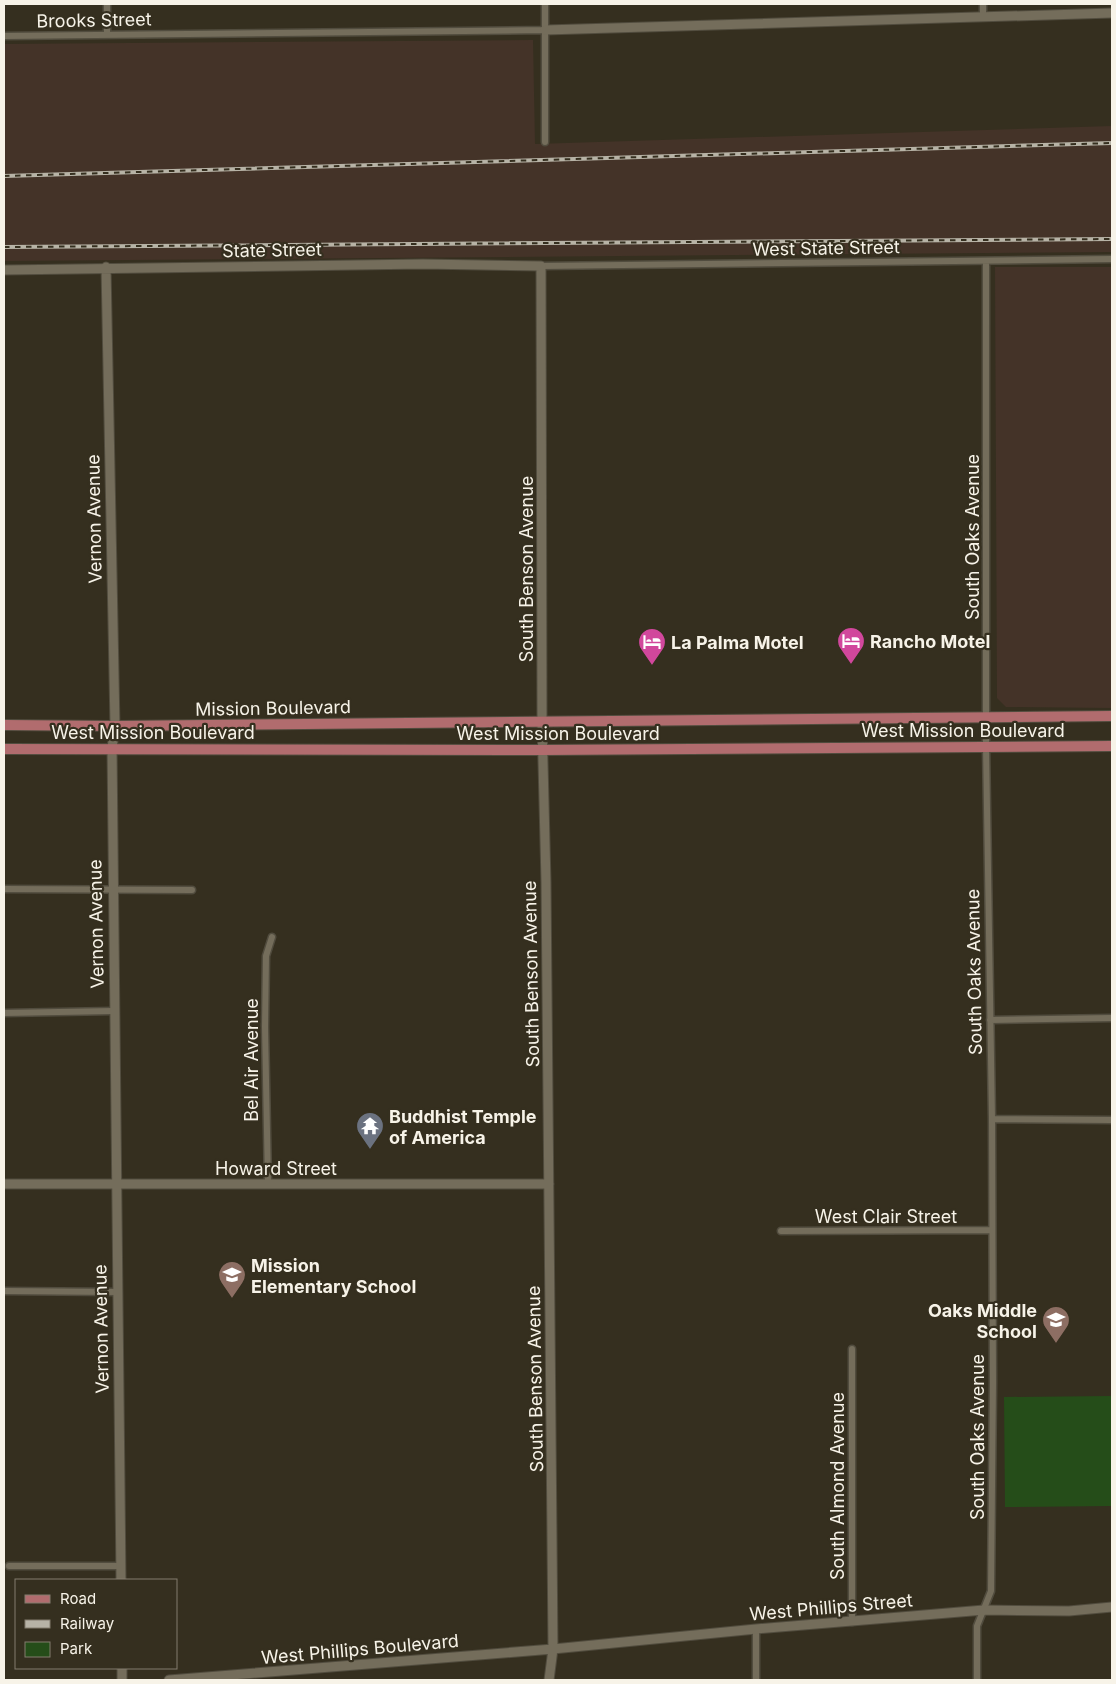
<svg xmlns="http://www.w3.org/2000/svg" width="1116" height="1684" viewBox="0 0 1116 1684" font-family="Inter,sans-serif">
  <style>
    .industrial { fill: #443328 }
    .green { fill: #254d19 }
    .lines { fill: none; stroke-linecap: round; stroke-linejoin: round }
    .street-casing { stroke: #514c3e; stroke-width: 9 }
    .secondary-casing { stroke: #514c3e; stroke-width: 11 }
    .primary-casing { stroke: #514c3e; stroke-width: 12 }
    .street { stroke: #746d5b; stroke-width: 6 }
    .secondary { stroke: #746d5b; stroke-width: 9 }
    .primary { stroke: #b16c6e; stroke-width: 10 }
    .rail-casing { stroke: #b7b3a6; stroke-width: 4 }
    .rail { stroke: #352f1f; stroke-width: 2; stroke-dasharray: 5.5; stroke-linecap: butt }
    .labels { text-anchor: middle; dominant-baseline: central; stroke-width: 4.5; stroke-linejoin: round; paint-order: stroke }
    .street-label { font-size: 18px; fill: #f7f3e8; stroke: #352f1f }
    .poi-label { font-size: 18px; font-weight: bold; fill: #f7f3e8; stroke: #352f1f; text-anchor: start }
  </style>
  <rect width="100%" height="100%" fill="#352f1f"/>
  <path class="industrial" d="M533 40 535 144 1112 126V252L4 261V44Z
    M995 267H1112V708L1006 707 997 698Z"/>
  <path class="green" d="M1112 1396V1506L1005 1507 1004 1397Z"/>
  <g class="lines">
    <defs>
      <path id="street" d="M107 4V34
        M983 4V17
        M4 36 545 30
        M545 142V4
        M541 266 1112 259
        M4 889 192 890
        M4 1013 113 1011
        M990 1020 1112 1018
        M992 1119 1112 1120
        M268 1184 265 1027 266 956 272 937
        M781 1231 992 1230
        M4 1291 117 1292
        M852 1349V1622
        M9 1566H120
        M756 1629V1680
        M977 1680V1626L991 1591 993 1382 992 1119 986 746V261"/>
      <path id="secondary" d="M545 30 1112 13
        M106 267 115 726 112 748 121 1580
        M4 270 423 264 541 266 542 722 546 882 553 1649 549 1680
        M4 1184H549
        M122 1668V1680
        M169 1680 553 1649 756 1629 984 1610 1069 1611 1112 1607"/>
      <path id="primary" d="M4 725 115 726 1112 716
        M4 749 543 750 1112 746"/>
    </defs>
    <use href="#street" class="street-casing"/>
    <use href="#secondary" class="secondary-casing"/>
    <use href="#primary" class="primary-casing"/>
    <use href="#street" class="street"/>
    <use href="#secondary" class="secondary"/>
    <use href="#primary" class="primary"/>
    <defs>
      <path id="rail" d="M4 176 1112 143
        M4 247 1112 239"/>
    </defs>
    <use href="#rail" class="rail-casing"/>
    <use href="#rail" class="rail"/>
  </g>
  <defs>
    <symbol id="hotel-pin" viewBox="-11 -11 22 30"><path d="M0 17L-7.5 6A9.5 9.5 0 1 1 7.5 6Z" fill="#d1479c" stroke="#352f1f"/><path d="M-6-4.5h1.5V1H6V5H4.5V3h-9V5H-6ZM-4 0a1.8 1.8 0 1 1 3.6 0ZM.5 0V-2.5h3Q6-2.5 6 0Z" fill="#fff"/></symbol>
    <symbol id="temple-pin" viewBox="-11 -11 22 30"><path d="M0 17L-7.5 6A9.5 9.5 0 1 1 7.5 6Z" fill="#6b7280" stroke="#352f1f"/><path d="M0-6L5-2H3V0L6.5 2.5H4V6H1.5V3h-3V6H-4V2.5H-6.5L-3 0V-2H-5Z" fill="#fff"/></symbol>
    <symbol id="school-pin" viewBox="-11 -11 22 30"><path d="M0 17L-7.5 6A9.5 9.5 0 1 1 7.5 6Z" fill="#8d6e63" stroke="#352f1f"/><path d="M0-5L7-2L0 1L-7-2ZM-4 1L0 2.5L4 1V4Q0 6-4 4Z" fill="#fff"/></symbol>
  </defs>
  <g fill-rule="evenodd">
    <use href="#hotel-pin" x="835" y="625" width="32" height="43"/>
    <use href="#hotel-pin" x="636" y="626" width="32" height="43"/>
    <use href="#temple-pin" x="354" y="1110" width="32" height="43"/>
    <use href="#school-pin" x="216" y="1259" width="32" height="43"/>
    <use href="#school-pin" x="1040" y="1304" width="32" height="43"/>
  </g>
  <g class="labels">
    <g class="street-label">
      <text transform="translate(94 20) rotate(-1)">Brooks Street</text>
      <text transform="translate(826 248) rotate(-1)">West State Street</text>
      <text transform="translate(272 250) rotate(-1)">State Street</text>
      <text transform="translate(94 519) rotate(-91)">Vernon Avenue</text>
      <text transform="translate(972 537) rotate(-90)">South Oaks Avenue</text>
      <text transform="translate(526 569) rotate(-90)">South Benson Avenue</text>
      <text transform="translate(273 708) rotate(-1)">Mission Boulevard</text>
      <text x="963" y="730">West Mission Boulevard</text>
      <text x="153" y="732">West Mission Boulevard</text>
      <text x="558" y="733">West Mission Boulevard</text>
      <text transform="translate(96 924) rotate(-91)">Vernon Avenue</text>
      <text transform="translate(974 972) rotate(-91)">South Oaks Avenue</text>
      <text transform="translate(531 974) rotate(-91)">South Benson Avenue</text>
      <text transform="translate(251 1060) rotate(-90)">Bel Air Avenue</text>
      <text x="276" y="1168">Howard Street</text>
      <text x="886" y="1216">West Clair Street</text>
      <text transform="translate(101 1329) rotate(-91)">Vernon Avenue</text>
      <text transform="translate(535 1379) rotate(-91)">South Benson Avenue</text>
      <text transform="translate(977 1437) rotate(-90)">South Oaks Avenue</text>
      <text transform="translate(837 1486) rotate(-90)">South Almond Avenue</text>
      <text transform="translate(831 1607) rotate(-5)">West Phillips Street</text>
      <text transform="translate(360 1649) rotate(-5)">West Phillips Boulevard</text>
    </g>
    <g class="poi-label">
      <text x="870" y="641">Rancho Motel</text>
      <text x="671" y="642">La Palma Motel</text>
      <text x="389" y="1116">Buddhist Temple<tspan x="389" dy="21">of America</tspan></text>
      <text x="251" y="1265">Mission<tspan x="251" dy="21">Elementary School</tspan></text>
      <text x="1037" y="1310" text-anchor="end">Oaks Middle<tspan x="1037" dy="21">School</tspan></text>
    </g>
  </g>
  <rect width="1116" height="1684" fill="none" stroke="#f7f3e8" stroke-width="10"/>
  <rect x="15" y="1579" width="162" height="90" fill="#352f1f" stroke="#837d6f"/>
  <rect x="25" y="1595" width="25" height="8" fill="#b16c6e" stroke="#837d6f"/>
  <text x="60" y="1604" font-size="15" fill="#f7f3e8">Road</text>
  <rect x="25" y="1620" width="25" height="8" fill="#b7b3a6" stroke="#837d6f"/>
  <text x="60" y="1629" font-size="15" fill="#f7f3e8">Railway</text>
  <rect x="25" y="1642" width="25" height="15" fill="#254d19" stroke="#837d6f"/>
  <text x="60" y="1654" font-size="15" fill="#f7f3e8">Park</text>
</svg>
